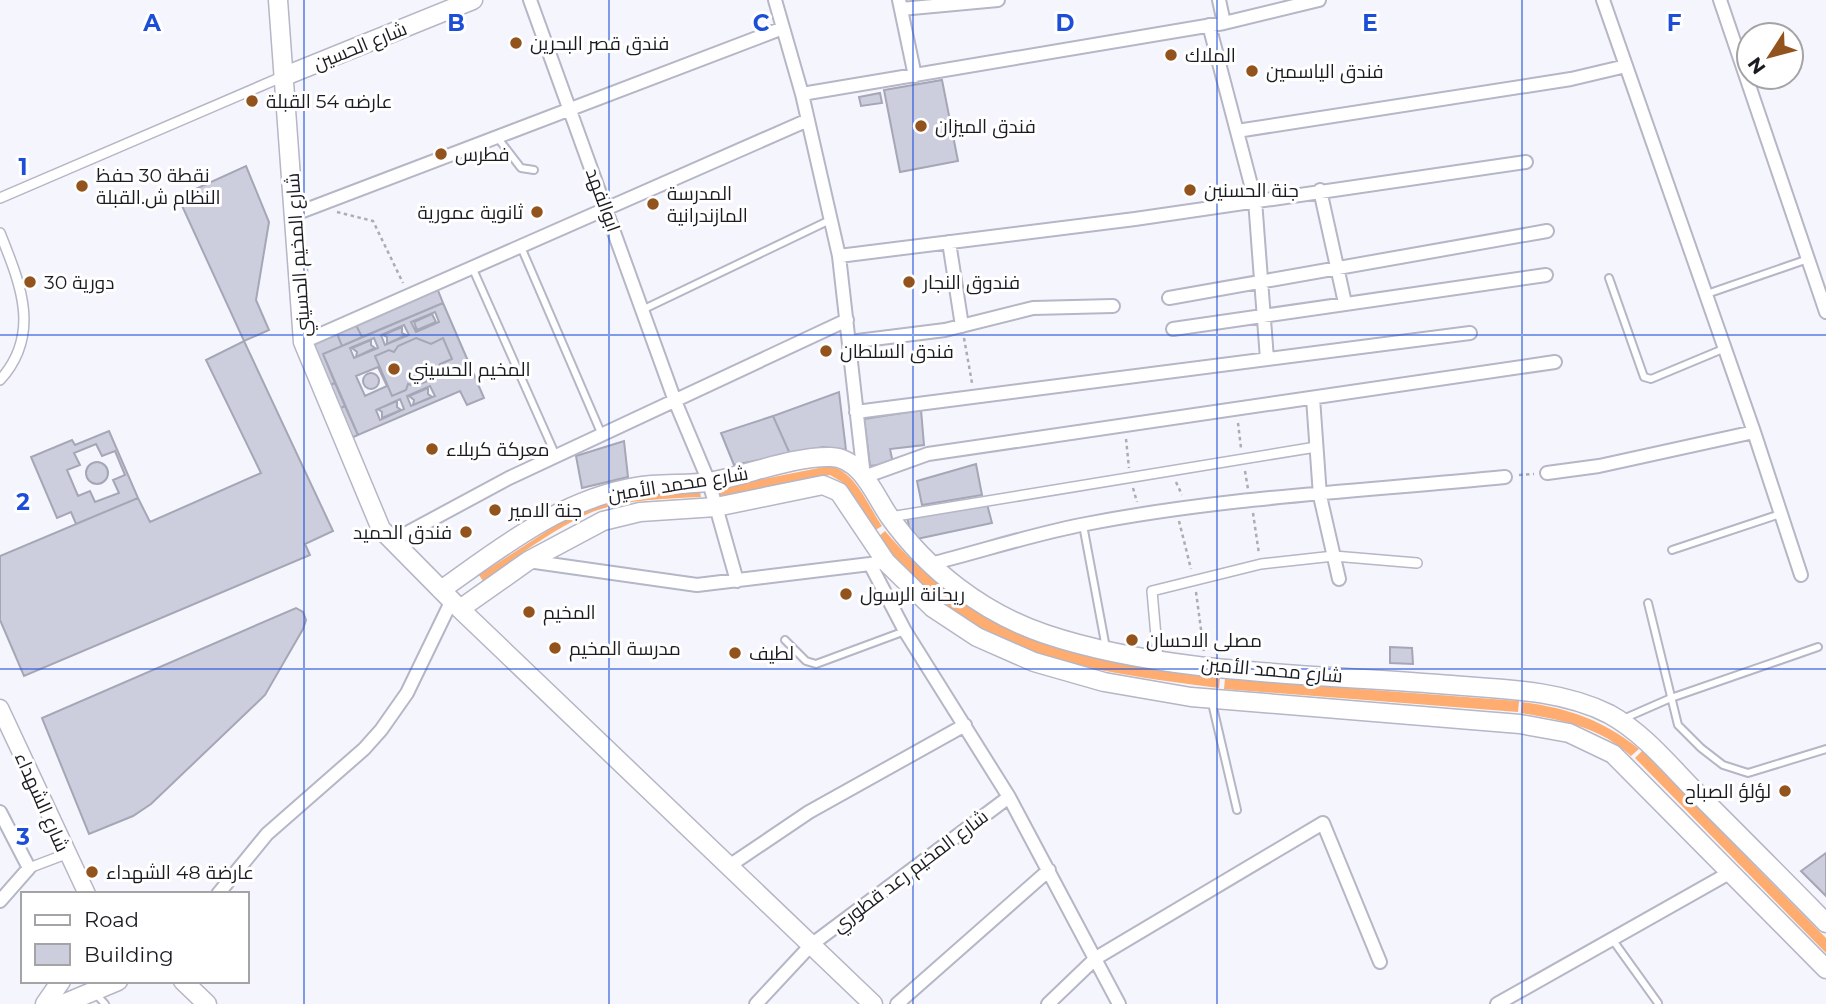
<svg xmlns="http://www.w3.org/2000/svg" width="1826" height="1004" viewBox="0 0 1826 1004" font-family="Montserrat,Cairo,sans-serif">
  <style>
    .forest { fill: #feac6f }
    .building { fill: #cccddd; stroke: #a5a6b6; stroke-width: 2; fill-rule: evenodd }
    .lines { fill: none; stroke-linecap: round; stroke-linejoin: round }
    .service-casing { stroke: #b5b6c6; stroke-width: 10 }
    .pedestrian-casing { stroke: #b5b6c6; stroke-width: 12 }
    .minor-casing { stroke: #b5b6c6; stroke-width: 16 }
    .tertiary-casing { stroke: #b5b6c6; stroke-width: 19 }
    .secondary-casing { stroke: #b5b6c6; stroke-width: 21 }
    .path { stroke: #acadb3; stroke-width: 2.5; stroke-dasharray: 3.5 3.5; stroke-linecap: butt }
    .service { stroke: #fff; stroke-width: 6 }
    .pedestrian { stroke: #fff; stroke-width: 9 }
    .minor { stroke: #fff; stroke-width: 12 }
    .tertiary { stroke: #fff; stroke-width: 16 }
    .secondary { stroke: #fff; stroke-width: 18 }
    .grid { fill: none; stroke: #1d4ed8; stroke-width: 2; stroke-opacity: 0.55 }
    .poi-dot { fill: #93531c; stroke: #fff; stroke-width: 2.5 }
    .labels { text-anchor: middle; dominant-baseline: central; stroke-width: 6; stroke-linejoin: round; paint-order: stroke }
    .poi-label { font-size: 19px; fill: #1b1c21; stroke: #fff; text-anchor: start }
    .street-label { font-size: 19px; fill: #1b1c21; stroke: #fff }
    .grid-label { font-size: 23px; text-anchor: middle; font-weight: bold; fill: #1d4ed8; stroke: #fff; stroke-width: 6; stroke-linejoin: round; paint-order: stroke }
  </style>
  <rect width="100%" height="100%" fill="#f5f6fd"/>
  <path class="forest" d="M829 466C855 470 868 506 882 526L874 531 842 482 830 475 720 496 718 488Z
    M699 488 701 497C662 499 619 499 583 516 548 533 515 558 483 581L479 575 581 509 618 497Z
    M885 531C985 649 1077 655 1220 678L1219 688C1148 679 1049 667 986 632 945 610 907 573 878 537Z
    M1225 679 1519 701 1518 712 1224 689Z
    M1522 702C1568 708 1603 720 1639 749L1631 756C1600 727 1562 720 1521 713Z
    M1642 751 1826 938V953L1635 758Z"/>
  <path class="building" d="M942 80 958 161 900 172 884 90Z
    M880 93 882 103 861 106 859 97Z
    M246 166 269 222 256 300 269 330 244 341 178 197Z
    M437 288 443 303 362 337 355 323Z
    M443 303 484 398 467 405 460 391 358 435 323 354ZM435 312 439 322 416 332 411 322ZM404 325 409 335 385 345 381 335ZM374 338 378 348 354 358 350 348ZM416 338 431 344 443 338 452 359 440 364 433 379 415 386 408 384 406 390 392 396 375 356 389 350 394 352 398 346ZM378 367 387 386 365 396 356 376ZM430 386 435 396 411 406 407 396ZM400 399 404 409 380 420 376 410Z
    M432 314 436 322 417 330 414 322Z
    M355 323 362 337 342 346 336 331Z
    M402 327V333L406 335 387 344V337L383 335Z
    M336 331 342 346 323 354 335 383 324 387 310 343Z
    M416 338 431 344 443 338 452 359 440 364 433 379 415 386 408 384 406 390 392 396 375 356 389 350 394 352 398 346Z
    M371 340V345L375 348 356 357 357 352 352 348Z
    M244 341 333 531 305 544 310 555 24 676 0 620V556L138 498 150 522 261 473 206 360Z
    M363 381a8 8 0 1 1 16 0a8 8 0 1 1-16 0Z
    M335 383 345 406 334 411 324 387Z
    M428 388V394L432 397 413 405 414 400 409 396Z
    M839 392 846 450 823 447 790 454 773 416Z
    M397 401V407L401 410 382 418V412L378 409Z
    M345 406 358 435 349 439 334 411Z
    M921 410 924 445 890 449 893 463 870 466 864 419Z
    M773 416 790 454 734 465 721 433Z
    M109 431 138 498 76 524 71 512 57 518 31 457 72 440 75 445Z
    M624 441 628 477 582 488 576 456Z
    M96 444 102 456 115 451 125 475 113 480 119 493 95 502 90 491 78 496 67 470 80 465 74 453Z
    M86 473a11 11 0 1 1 22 0a11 11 0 1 1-22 0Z
    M976 464 982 495 922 505 917 481Z
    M987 504 992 523 912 540 907 517Z
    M296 608 303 612 306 620 303 629 265 695 151 804 133 816 89 834 42 718Z
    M1390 647 1412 648 1413 664 1390 663Z
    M1826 853V896L1801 871Z"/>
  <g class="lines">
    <defs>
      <path id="service" d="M497 137 521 168 534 170
        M521 247 602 435
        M472 267 556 456
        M1609 278 1644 377 1651 379 1723 349
        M1704 295 1808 259
        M642 310 830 220
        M1083 525 1106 648
        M1672 550 1780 514
        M1648 603 1678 725 1701 748 1723 765 1748 773 1826 749
        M785 640 806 661 816 664 905 631
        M1212 703 1237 810
        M1623 719 1671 698 1818 647
        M1612 939 1658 1003
        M95 993 105 1004"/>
      <path id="pedestrian" d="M0 198 284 76
        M0 233C20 283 42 334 0 380
        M890 517 1316 447
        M1158 659 1152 591 1261 564 1334 556 1417 563
        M29 868 66 854"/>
      <path id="minor" d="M530 0 675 401 709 482 737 581
        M775 0 802 94 839 256 864 477 928 454 1555 362
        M899 0 915 76
        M1219 0 1224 23
        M1603 0 1754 432 1801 575
        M1720 0 1826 312
        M901 9 998 0
        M1209 25 1255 200 1267 359
        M802 94 1224 23 1319 0
        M1237 131 1571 79 1626 66
        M1320 190 1345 303
        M295 214 783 28
        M949 242 962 326
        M839 256 1135 219 1526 162
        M1169 298 1547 231
        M1173 329 1546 275
        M303 342 808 120
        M849 342 945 330 1033 308 1113 306
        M1313 398 1320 496 1339 579
        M856 412 1470 333
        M1547 473 1599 466 1754 432
        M392 541 509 478 847 320
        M528 561 697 585 870 564
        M886 562 870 564 905 631 1009 797 1119 1004
        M930 564C982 551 1033 534 1086 524 1224 497 1365 491 1505 477
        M0 812 29 868 0 901
        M729 866 809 812 965 725
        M218 894 267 834 364 749 381 730 407 693 452 600
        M756 1004 811 945 1009 797
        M897 1004 1049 870
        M1048 1004 1096 958 1323 823 1380 962
        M1497 1004 1731 872"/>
      <path id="tertiary" d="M0 708 87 894"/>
      <path id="secondary" d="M278 0 303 342 381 529 460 609 873 1004
        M285 76 473 0
        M441 590C502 547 560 500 635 487 661 482 689 486 714 481 750 474 795 456 831 457 861 458 874 494 889 516 927 570 983 613 1045 634 1164 674 1312 674 1438 684 1494 689 1557 688 1609 714 1644 733 1670 766 1697 793 1740 836 1783 879 1826 923
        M460 609 528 561 603 521 640 512 716 507 823 485 839 492 886 562 933 608 977 637 1034 662 1104 682 1191 697 1520 724 1569 733 1613 754 1826 969
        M183 981 207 1004
        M45 1004 61 981
        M63 1004 118 981"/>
    </defs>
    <use href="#service" class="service-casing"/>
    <use href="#pedestrian" class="pedestrian-casing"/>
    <use href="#minor" class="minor-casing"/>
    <use href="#tertiary" class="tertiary-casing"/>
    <use href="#secondary" class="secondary-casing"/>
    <path class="path" d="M337 212 373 221 403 283
      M964 338 972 383
      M1238 423 1241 448
      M1126 439 1129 468
      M1245 471 1248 489
      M1519 475 1534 474
      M1176 482 1182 495
      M1133 488 1137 502
      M1253 513 1259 554
      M1179 521 1191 569
      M1196 592 1204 652"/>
    <use href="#service" class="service"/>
    <use href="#pedestrian" class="pedestrian"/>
    <use href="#minor" class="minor"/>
    <use href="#tertiary" class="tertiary"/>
    <use href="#secondary" class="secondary"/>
  </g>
  <path class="grid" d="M304 0V1004M609 0V1004M913 0V1004M1217 0V1004M1522 0V1004M0 335H1826M0 669H1826"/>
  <g class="poi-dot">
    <circle cx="516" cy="43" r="7"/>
    <circle cx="1171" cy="55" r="7"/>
    <circle cx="1252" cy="71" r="7"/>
    <circle cx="252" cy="101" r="7"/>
    <circle cx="921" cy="126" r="7"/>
    <circle cx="441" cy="154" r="7"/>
    <circle cx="82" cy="186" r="7"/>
    <circle cx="1190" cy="190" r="7"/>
    <circle cx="653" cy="204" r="7"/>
    <circle cx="537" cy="212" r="7"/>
    <circle cx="30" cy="282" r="7"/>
    <circle cx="909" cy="282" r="7"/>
    <circle cx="826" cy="351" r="7"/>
    <circle cx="394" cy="369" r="7"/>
    <circle cx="432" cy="449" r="7"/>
    <circle cx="495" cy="510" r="7"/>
    <circle cx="466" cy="532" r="7"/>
    <circle cx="846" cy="594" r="7"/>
    <circle cx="529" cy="612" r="7"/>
    <circle cx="1132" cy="640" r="7"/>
    <circle cx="555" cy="648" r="7"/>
    <circle cx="735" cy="653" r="7"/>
    <circle cx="1785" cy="791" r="7"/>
    <circle cx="92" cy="872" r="7"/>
  </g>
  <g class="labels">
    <g class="poi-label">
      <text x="530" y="43">فندق قصر البحرين</text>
      <text x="1185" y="55">الملاك</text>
      <text x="1266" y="71">فندق الياسمين</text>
      <text x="266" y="101">عارضه 54 القبلة</text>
      <text x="935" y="126">فندق الميزان</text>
      <text x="455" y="154">فطرس</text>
      <text x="96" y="175">نقطة 30 حفظ<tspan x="96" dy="22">النظام ش.القبلة</tspan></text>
      <text x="1204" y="190">جنة الحسنين</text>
      <text x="667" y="193">المدرسة<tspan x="667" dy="22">المازندرانية</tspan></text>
      <text x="523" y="212" text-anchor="end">ثانوية عمورية</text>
      <text x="44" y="282">دورية 30</text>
      <text x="923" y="282">فندوق النجار</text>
      <text x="840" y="351">فندق السلطان</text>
      <text x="408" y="369">المخيم الحسيني</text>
      <text x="446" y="449">معركة كربلاء</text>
      <text x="509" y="510">جنة الامير</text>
      <text x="452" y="532" text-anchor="end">فندق الحميد</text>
      <text x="860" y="594">ريحانة الرسول</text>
      <text x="543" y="612">المخيم</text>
      <text x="1146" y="640">مصلى الاحسان</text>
      <text x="569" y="648">مدرسة المخيم</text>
      <text x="749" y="653">لطيف</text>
      <text x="1771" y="791" text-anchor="end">لؤلؤ الصباح</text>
      <text x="106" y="872">عارضة 48 الشهداء</text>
    </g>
    <g class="street-label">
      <text transform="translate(360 46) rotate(-22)">شارع الحسين</text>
      <text transform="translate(603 200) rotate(70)">ابوالفهد</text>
      <text transform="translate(298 255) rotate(-94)">شارع المخيم الحسيني</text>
      <text transform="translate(678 484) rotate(-9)">شارع محمد الأمين</text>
      <text transform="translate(1272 670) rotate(5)">شارع محمد الأمين</text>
      <text transform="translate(42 802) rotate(66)">شارع الشهداء</text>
      <text transform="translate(910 871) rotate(-37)">شارع المخيم رعد قطوري</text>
    </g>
  </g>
  <g class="grid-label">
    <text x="152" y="31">A</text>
    <text x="456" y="31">B</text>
    <text x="761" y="31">C</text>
    <text x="1065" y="31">D</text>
    <text x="1370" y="31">E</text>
    <text x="1674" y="31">F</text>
    <text x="23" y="175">1</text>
    <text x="23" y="510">2</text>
    <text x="23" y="845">3</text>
  </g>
  <rect x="21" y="892" width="228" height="91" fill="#ffffff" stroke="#a4a4a6" stroke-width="2"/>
  <rect x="35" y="915" width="35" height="10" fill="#ffffff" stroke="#a4a4a6" stroke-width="2"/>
  <text x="84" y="927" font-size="21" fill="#1b1c21">Road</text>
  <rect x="35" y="944" width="35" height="21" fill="#cccddd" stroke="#a4a4a6" stroke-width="2"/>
  <text x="84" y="962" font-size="21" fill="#1b1c21">Building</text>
  <g transform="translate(1770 56) rotate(234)"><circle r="33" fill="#ffffff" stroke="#a4a4a6" stroke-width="2"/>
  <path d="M0-5L12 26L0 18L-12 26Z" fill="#93531c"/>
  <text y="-10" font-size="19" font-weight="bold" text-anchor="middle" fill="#1b1c21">N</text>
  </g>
</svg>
